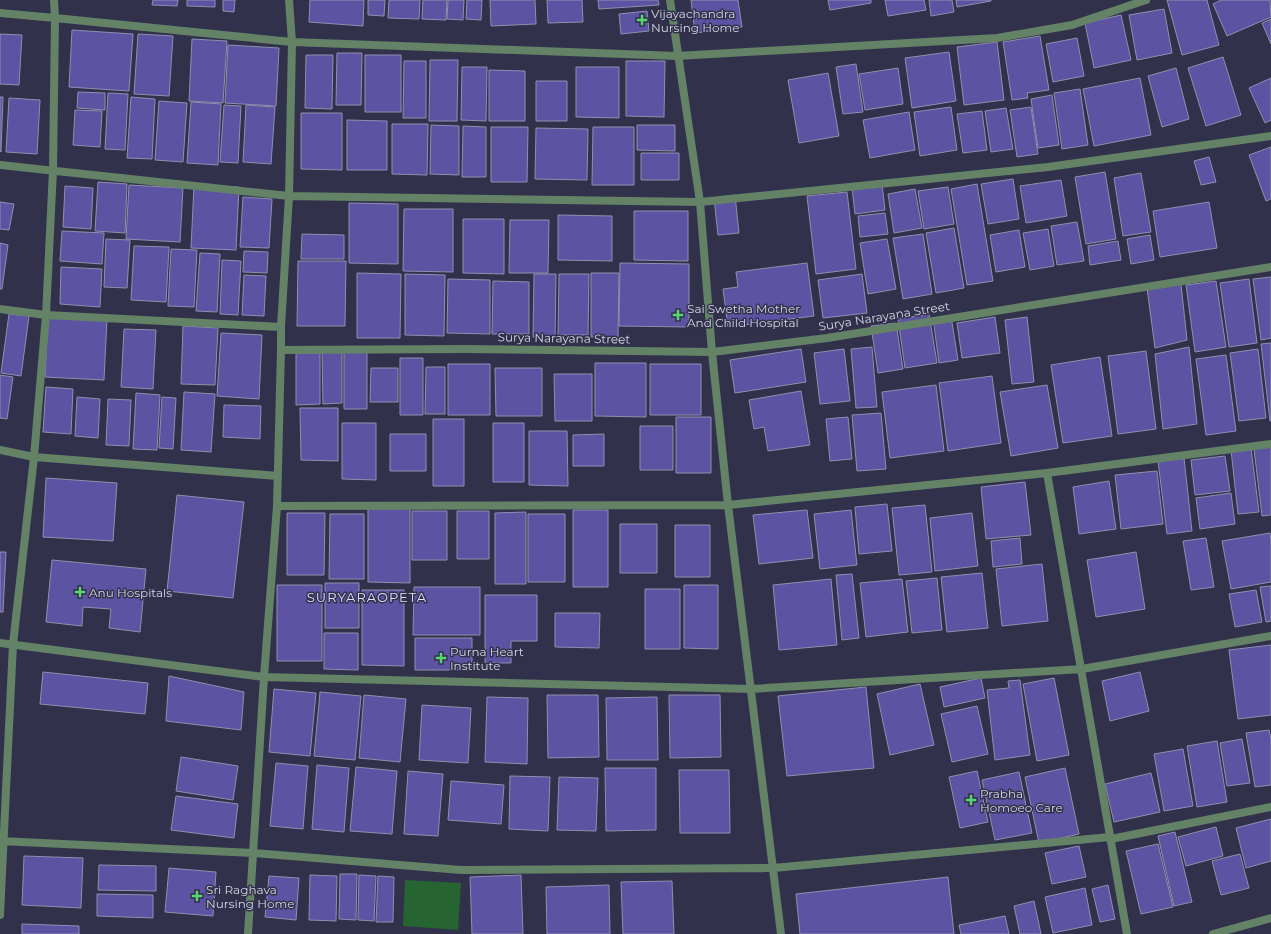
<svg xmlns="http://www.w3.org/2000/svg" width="1271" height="934" viewBox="0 0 1271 934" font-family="Montserrat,sans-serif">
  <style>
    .green { fill: #266432 }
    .building { fill: #5c53a2; stroke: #8f8faf }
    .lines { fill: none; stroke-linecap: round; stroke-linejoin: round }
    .minor { stroke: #638266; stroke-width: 8 }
    .tertiary { stroke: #638266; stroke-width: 8 }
    .poi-dot { fill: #58d570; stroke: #32314c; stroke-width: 1.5 }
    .labels { text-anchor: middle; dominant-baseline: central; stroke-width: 3; stroke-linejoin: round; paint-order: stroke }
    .poi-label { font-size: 12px; fill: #d5d5e6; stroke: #32314c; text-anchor: start }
    .street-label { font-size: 12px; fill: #d5d5e6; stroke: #32314c }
    .neighbourhood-label { font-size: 13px; letter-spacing: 1px; fill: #e0dffb; stroke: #32314c }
  </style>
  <rect width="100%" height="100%" fill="#32314c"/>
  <path class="green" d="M405 880 461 883 458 930 403 926Z"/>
  <path class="building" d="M153 0H178L177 6 152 5Z
    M187 0H215V7L187 6Z
    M223 0H235L234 12 223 11Z
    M310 0H364L363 26 309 22Z
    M368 0H385L384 16 368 15Z
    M389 0H420L419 19 388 18Z
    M423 0H447L446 20 422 19Z
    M448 0H464L463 20 447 19Z
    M467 0H482L481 20 466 19Z
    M490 0H535L536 24 491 26Z
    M547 0H582L583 22 548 23Z
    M598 0H658L659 5 599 9Z
    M691 0H738L742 27 695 33Z
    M828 0H871V3L830 10Z
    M885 0H924L926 10 888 16Z
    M929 0H952L954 12 931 16Z
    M956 0H991V1L957 7Z
    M1167 0H1207L1219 45 1182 55Z
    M1221 0H1270L1271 17 1227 36 1213 4Z
    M1164 9 1172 53 1137 60 1129 15Z
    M647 11 649 31 621 34 619 14Z
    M1121 15 1131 60 1094 68 1085 23Z
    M1271 19V44L1262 23Z
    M72 30 133 34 129 91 69 87Z
    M0 34 22 35 19 85 0 84Z
    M138 34 173 36 169 96 134 94Z
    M1040 36 1049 90 1027 93 1028 98 1012 100 1003 42Z
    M1077 38 1084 76 1053 82 1046 44Z
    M192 39 227 41 223 103 189 101Z
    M997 42 1004 100 964 105 957 47Z
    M228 45 279 48 276 106 225 103Z
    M949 52 956 101 912 108 905 58Z
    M337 53H362L361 105H336Z
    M306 55H333L332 109 305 108Z
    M365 55H401V112H365Z
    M1223 57 1241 115 1206 126 1188 68Z
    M430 60H458L457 121H429Z
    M404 61H426V118H403Z
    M626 61H665L664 117 626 116Z
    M856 64 863 112 843 114 836 67Z
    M462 67H487L486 121 461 120Z
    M576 67H619V118L576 117Z
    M898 68 903 104 865 110 859 74Z
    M1176 68 1189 119 1162 127 1148 76Z
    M489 70 525 71V121H489Z
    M828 73 839 136 799 143 788 80Z
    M1140 78 1151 135 1094 146 1083 89Z
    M1271 78V120L1265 123 1249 88Z
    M536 81H567V121H536Z
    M1080 89 1088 145 1062 149 1054 93Z
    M78 92 105 93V110L77 108Z
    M108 93 128 94 125 150 105 149Z
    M1052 95 1059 145 1038 148 1031 99Z
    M0 97H3L1 152 0 151Z
    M131 97 155 99 152 159 127 158Z
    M9 98 40 100 37 154 6 152Z
    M159 101 187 103 183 162 155 160Z
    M191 102 221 104 218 165 187 163Z
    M224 105 241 106 238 163 220 162Z
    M246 105 275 107 271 164 243 162Z
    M951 107 957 150 920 156 914 112Z
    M1031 107 1038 154 1017 157 1010 110Z
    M1006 108 1013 149 991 152 985 111Z
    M75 110 102 111 100 147 73 145Z
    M982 111 987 150 963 153 957 114Z
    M909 112 915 150 870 158 863 120Z
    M301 113H342V170L301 169Z
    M347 120 387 121V170H347Z
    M392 124H428L427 175 392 174Z
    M431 125 459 126V175L430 174Z
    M637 125H675V151L637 150Z
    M463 126 486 127V177H462Z
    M491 127H528L527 182H491Z
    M593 127H634V185H592Z
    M536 128 588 129 587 180 535 179Z
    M1271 147V199L1266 201 1249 155Z
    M641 153H679V180H641Z
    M1209 157 1216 182 1201 185 1194 161Z
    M1105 172 1116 239 1086 244 1075 177Z
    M1141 173 1151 232 1123 236 1114 178Z
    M1013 179 1019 219 988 224 981 184Z
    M1061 180 1067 216 1026 223 1020 186Z
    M98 182 127 184 125 233 95 231Z
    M882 184 885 210 855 214 852 187Z
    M977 184 993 281 967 285 951 189Z
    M129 185 183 188 180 242 126 239Z
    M194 185 239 187 236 250 191 248Z
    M65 186 93 188 91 229 63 227Z
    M948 187 954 224 924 229 918 191Z
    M915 189 922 228 894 233 888 194Z
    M847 192 856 269 816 274 807 196Z
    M735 195 739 233 718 235 714 198Z
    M243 197 272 199 269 248 240 247Z
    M0 202 14 204 9 230 0 229Z
    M1209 202 1217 248 1160 257 1153 211Z
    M349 203 398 204V264L349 263Z
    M404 209H453V272L403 271Z
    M634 211H688V261L634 260Z
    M885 213 888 234 860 237 858 216Z
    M558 215 612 216V261L558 260Z
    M463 219H504V274L463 273Z
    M510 220H549L548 273H509Z
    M1077 222 1084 261 1057 265 1051 226Z
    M954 228 964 288 936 293 926 233Z
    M1048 229 1054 266 1030 270 1023 233Z
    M1019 230 1025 267 996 272 990 235Z
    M62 231 104 233 102 264 60 261Z
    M302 234 344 235V259H301Z
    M923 234 932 294 903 299 893 238Z
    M1150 235 1154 260 1131 264 1127 239Z
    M106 239 130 240 127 288 104 287Z
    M887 239 896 289 868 294 860 243Z
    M1118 241 1121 260 1090 265 1088 246Z
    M0 243 8 245 2 289H0Z
    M134 246 169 247 166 302 131 300Z
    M171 249 197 250 194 307 168 306Z
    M244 251 268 252 267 273 243 272Z
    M200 253 220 254 217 312 196 311Z
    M222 260 241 261 238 315 220 314Z
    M298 261H346L345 326H297Z
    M620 263 689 264V327L619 326Z
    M807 263 814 316 728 327 723 289 738 287 736 272Z
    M61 267 102 269 100 307 60 304Z
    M357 273 401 274 400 338H357Z
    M591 273H619L618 338 591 337Z
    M405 274 445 275 444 336 405 335Z
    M534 274H556L555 338 533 337Z
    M559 274H589L588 335H558Z
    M862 274 867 313 823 318 818 280Z
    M244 275 266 276 264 316 242 315Z
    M1271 277V338L1261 340 1253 279Z
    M448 279 490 280V334L447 333Z
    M1249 279 1257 343 1229 347 1220 283Z
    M493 281 529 282V334H492Z
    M1216 281 1226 347 1195 352 1186 285Z
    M1181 284 1187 340 1155 348 1147 288Z
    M9 314 29 316 21 376 1 373Z
    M929 314 937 363 905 368 898 319Z
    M48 316 107 319 104 380 45 377Z
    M951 316 958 360 939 363 933 318Z
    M995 317 1000 353 962 358 957 323Z
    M1027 317 1034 382 1012 384 1005 320Z
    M896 323 903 369 878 373 871 326Z
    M183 326 218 328 215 385 181 384Z
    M124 329 156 330 153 389 121 387Z
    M221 333 262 335 259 399 217 396Z
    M1271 343V421H1270L1261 344Z
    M872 347 877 407 856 408 851 349Z
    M1189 347 1197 424 1163 429 1155 354Z
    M801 349 806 382 735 393 730 360Z
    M844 349 850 401 820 404 814 353Z
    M1258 349 1266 418 1239 421 1230 353Z
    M322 350H342V403L323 404Z
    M344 351H367V409H344Z
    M1146 351 1156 429 1118 434 1108 356Z
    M296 353H320V404L296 405Z
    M1226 355 1236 431 1206 435 1196 359Z
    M1100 357 1112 436 1063 443 1051 365Z
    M400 358H423V415H400Z
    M595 363H646V417L595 416Z
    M448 364H490V415H448Z
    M650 364H701V415H650Z
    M426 367H445V414H425Z
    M371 368H398V402H370Z
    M495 368H542V416H496Z
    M554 374H592V421H555Z
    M0 375 13 377 7 419 0 418Z
    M992 376 1001 443 948 451 939 383Z
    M936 385 944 451 890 458 882 392Z
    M1047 385 1058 448 1011 456 1000 392Z
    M46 387 73 389 71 434 43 432Z
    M801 391 810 445 768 451 764 427 754 429 749 400Z
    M184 392 215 394 211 452 181 450Z
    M136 393 160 395 157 450 133 449Z
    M77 397 100 399 98 438 75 436Z
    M162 397 176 398 173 449 159 448Z
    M108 399 131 400 129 446 106 445Z
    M224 405 261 406 260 439 223 437Z
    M300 408H338V461L301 460Z
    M881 413 886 469 857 471 852 415Z
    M676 417H711V473H676Z
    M848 417 852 459 830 461 826 419Z
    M433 419H464V486H433Z
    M342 423H376V480L342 479Z
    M493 423H524V482H493Z
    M640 426H673V470H640Z
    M529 431H567L568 486 529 485Z
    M390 434H426V471H390Z
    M604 434V466H573V435Z
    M1271 447V515L1262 516 1254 449Z
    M1251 448 1259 512 1238 514 1231 450Z
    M1225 456 1230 491 1195 495 1191 460Z
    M1184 458 1192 531 1167 534 1158 461Z
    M1157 471 1163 524 1121 529 1115 475Z
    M46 478 117 483 113 541 43 537Z
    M1109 481 1116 529 1079 534 1073 487Z
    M1025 482 1031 535 986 539 981 487Z
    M1231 493 1235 524 1200 529 1196 498Z
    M177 495 244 502 233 598 167 591Z
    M368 504H410V583L368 582Z
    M887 504 892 551 859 554 855 507Z
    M925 505 932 572 899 575 892 508Z
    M573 510H608V587H573Z
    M807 510 813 558 759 564 753 515Z
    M851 510 857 565 820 569 814 514Z
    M412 511H447V560H412Z
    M457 511H489V559H457Z
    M526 512V584H495V513Z
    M287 513H325L324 575H287Z
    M972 513 978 566 935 571 930 518Z
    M330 514H364V579H329Z
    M528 514H565V582H528Z
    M620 524H657V573H620Z
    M675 525H710V577H675Z
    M1270 533 1271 540V582L1231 589 1222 541Z
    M1020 538 1022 564 993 567 991 541Z
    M1206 538 1214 587 1191 590 1183 541Z
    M0 552H6L3 612H0Z
    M1136 552 1145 609 1096 617 1087 560Z
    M52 560 146 569 140 632 109 628 111 609 83 607 82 626 46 622Z
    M1042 564 1048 621 1002 626 996 569Z
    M982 573 988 628 947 632 941 577Z
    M852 574 859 638 842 640 836 575Z
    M937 578 942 630 912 633 906 581Z
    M831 579 837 645 779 650 773 585Z
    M902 579 908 632 866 637 860 583Z
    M325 583H359V628H325Z
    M277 585H322V661H277Z
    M684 585H718V649L684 648Z
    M1271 586V621L1266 622 1260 587Z
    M414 587H480V635H413Z
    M645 589H680V649H645Z
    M362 590H404V666L362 665Z
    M1256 590 1262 622 1235 627 1229 594Z
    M485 595H537V641H511V663H485Z
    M555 613H600L599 648 555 647Z
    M324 633H358V670L324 669Z
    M415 638H472V670H415Z
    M1271 645V715L1238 719 1229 650Z
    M43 672 148 683 145 714 40 704Z
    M1140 672 1149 711 1110 721 1102 681Z
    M169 676 244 692 241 730 166 721Z
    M981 678 985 698 944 707 940 687Z
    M1054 678 1069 755 1037 761 1023 684Z
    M1020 680 1030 755 995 760 987 690 1009 688 1008 681Z
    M920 684 934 745 890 755 877 694Z
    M866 687 874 768 787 776 778 696Z
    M274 689 316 693 310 756 269 752Z
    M320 692 361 696 355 760 314 756Z
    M364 695 406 699 400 762 359 758Z
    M547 695H598L599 757 548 758Z
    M669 695H720L721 757 670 758Z
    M487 697 528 698 527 764 485 762Z
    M657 697 658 760H607L606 698Z
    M422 705 471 708 468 763 419 760Z
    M977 706 988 754 952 762 941 714Z
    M1269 730 1271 739V785L1255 787 1246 733Z
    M1242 739 1250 783 1227 786 1220 743Z
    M1217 741 1227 802 1197 807 1187 746Z
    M1183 749 1193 806 1164 811 1154 754Z
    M181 757 238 766 233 800 176 791Z
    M276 763 308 766 303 829 270 826Z
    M317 765 349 768 344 832 312 829Z
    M356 767 397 771 392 834 350 831Z
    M605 768H656V830L606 831Z
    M1065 768 1079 834 1039 843 1025 777Z
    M679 770H729L730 833H680Z
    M408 771 443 774 438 836 404 834Z
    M977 771 988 822 960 828 949 777Z
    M1019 772 1032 833 995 840 982 780Z
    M1151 773 1160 812 1114 822 1105 784Z
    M510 776 550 777 548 831 509 829Z
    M559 777 598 778 596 831 557 830Z
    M451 781 504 785 501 824 448 820Z
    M176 796 238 804 234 838 171 830Z
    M1271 819V861L1246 868 1236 828Z
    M1216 827 1223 856 1186 866 1178 837Z
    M1175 832 1192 902 1174 906 1158 836Z
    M1158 844 1173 907 1141 914 1126 851Z
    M1079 846 1086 877 1052 884 1045 853Z
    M1240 854 1249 888 1221 895 1212 861Z
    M24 856 83 858 81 908 22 905Z
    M99 865 156 866V891L98 890Z
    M169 868 216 872 213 916 165 912Z
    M340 874H357L356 920 339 919Z
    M310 875 337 876 336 921 309 920Z
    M359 875 376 876 374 921 358 920Z
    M521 875 523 934H472L470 877Z
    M269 876 299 878 296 920 265 917Z
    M378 876 394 877 393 922H376Z
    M948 877 954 934H800L796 894Z
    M672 881 674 934H623L621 882Z
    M609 885 610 934H547L546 887Z
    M1108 885 1115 919 1100 922 1092 889Z
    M1085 888 1092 925 1053 933 1045 897Z
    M97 894 153 895V918L97 916Z
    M1034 901 1041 934H1020L1014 906Z
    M1005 916 1009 934H961L959 925Z
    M22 924 79 926V934H22Z"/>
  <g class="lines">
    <path class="minor" d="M670 0 700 202 712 352 728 505 781 934
      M0 13 55 18 292 42 677 56 997 38 1072 25 1146 0
      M0 165 289 196 700 202 1048 167 1271 136
      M0 309 46 315 281 327
      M281 350 465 349 712 352 827 338 1271 267
      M0 450 34 457 278 476
      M1047 473 1127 934
      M277 506 728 505 1047 473 1271 444
      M0 643 264 677 751 689 1082 669 1271 636
      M0 841 253 853 461 870 773 868 1110 837 1111 839 1271 807
      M0 915 13 644 34 457 46 315 53 170 55 18 54 0
      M248 934 264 677 277 506 281 350V327L289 196 292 42 289 0"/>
    <path class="tertiary" d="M1213 934 1271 918"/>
  </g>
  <g class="poi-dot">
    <path d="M640 14h4v4h4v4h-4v4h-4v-4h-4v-4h4z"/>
    <path d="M676 309h4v4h4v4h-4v4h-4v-4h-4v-4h4z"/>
    <path d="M78 586h4v4h4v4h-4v4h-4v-4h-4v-4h4z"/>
    <path d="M439 652h4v4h4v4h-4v4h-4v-4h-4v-4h4z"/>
    <path d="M969 794h4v4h4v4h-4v4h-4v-4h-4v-4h4z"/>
    <path d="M195 890h4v4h4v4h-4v4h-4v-4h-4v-4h4z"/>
  </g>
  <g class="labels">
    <g class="poi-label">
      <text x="651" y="13">Vijayachandra<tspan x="651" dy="14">Nursing Home</tspan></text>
      <text x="687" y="308">Sai Swetha Mother<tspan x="687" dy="14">And Child Hospital</tspan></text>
      <text x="89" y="592">Anu Hospitals</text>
      <text x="450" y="651">Purna Heart<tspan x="450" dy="14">Institute</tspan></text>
      <text x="980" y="793">Prabha<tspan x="980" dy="14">Homoeo Care</tspan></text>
      <text x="206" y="889">Sri Raghava<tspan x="206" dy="14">Nursing Home</tspan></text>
    </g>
    <g class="street-label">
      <text transform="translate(884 316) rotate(-9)">Surya Narayana Street</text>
      <text transform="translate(564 338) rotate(1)">Surya Narayana Street</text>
    </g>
    <g class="neighbourhood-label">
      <text x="367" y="597">SURYARAOPETA</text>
    </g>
  </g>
</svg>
